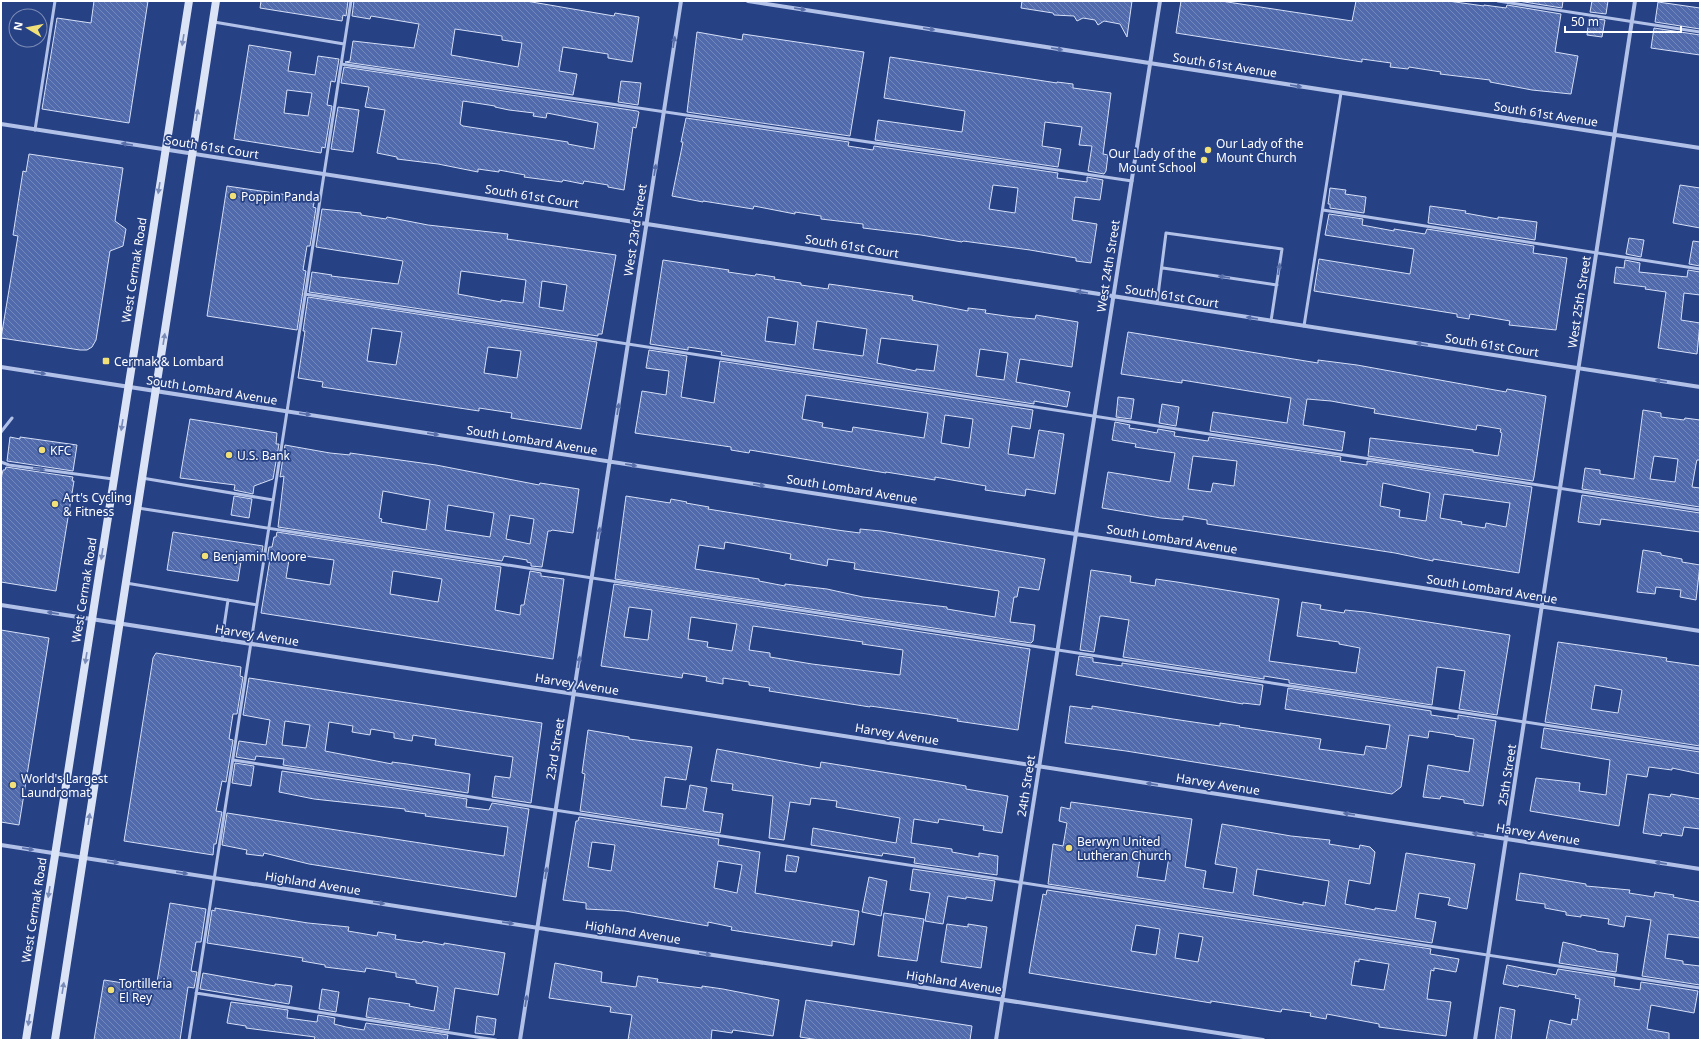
<svg xmlns="http://www.w3.org/2000/svg" width="1701" height="1041" viewBox="0 0 1701 1041" font-family="'Noto Sans',sans-serif">
  <style>
    .building { fill: url(#building-back-hatch); stroke: #d5dff6; fill-rule: evenodd }
    .lines { fill: none; stroke-linecap: round; stroke-linejoin: round }
    .lane { stroke: #b1c1e8; stroke-width: 3 }
    .street { stroke: #b1c1e8; stroke-width: 4 }
    .secondary { stroke: #dbe3f7; stroke-width: 8 }
    .oneway { fill: #576ea8 }
    .oneway2 { fill: #788ab8 }
    .poi-dot { fill: #f0e077; stroke: #274185; stroke-width: 1.5 }
    .labels { text-anchor: middle; dominant-baseline: central; stroke-width: 3.5; stroke-linejoin: round; paint-order: stroke }
    .street-label { font-size: 12px; fill: #fff; stroke: #274185 }
    .poi-label { font-size: 12px; fill: #fff; stroke: #274185; text-anchor: start }
  </style>
  <defs>
    <pattern id="building-back-hatch" width="6" height="6" patternUnits="userSpaceOnUse"><rect width="6" height="6" fill="#506aac"/><path d="M-1 5l2 2M0 0l6 6M5-1l2 2" fill="none" stroke="#7388bd"/></pattern>
  </defs>
  <rect width="100%" height="100%" fill="#274185"/>
  <path class="building" d="M94 1H148L129 123 42 109 57 18 91 23Z
    M261 1H348L346 16 343 15 342 21 260 8Z
    M354 1H526L614 16 615 13 639 17 632 62 608 58V54L563 47 559 71 577 74 573 95 345 62 350 61 353 41 414 48 419 24 371 16 370 19 352 16ZM455 29 502 36V40L522 43 518 67 451 55Z
    M1022 1H1132L1127 37 1120 24 1104 21 1098 25 1095 20 1083 18 1077 21 1074 16 1054 15 1053 13 1021 8Z
    M1181 1H1221L1352 21 1356 1H1448L1484 6V5L1506 8 1507 5 1561 14 1555 52 1578 56 1571 94 1532 90 1490 82V80L1440 74 1441 72 1409 67 1408 69 1390 67 1391 63 1362 59V62L1176 33Z
    M1518 1H1563L1562 8Z
    M1592 1H1608L1606 14 1590 12Z
    M1658 2 1700 8V29L1655 22Z
    M1589 18 1605 20 1602 37 1587 35Z
    M1654 28 1700 35V55L1651 48Z
    M697 32 742 40 743 34 864 52 850 136 687 112Z
    M249 45 291 52 288 71 315 75 318 56 339 59 335 82 331 81 327 105 332 106 325 148 322 147 321 153 234 139ZM287 90 312 93 308 116 284 113Z
    M890 57 1057 83V82L1073 84V88L1111 93 1103 154 1108 155 1106 171 1104 174 1088 171 1092 146 1079 145 1082 127 1045 122 1042 146 1061 149 1058 167 875 140 878 120 962 132 965 111 884 98Z
    M344 67 637 111 639 112 636 128 633 127 624 190 608 187V185L584 181 583 184 563 180 562 182 524 177 525 175 499 170V172L478 169V172L438 164 397 159V157L377 153 385 110 365 107 369 87 341 83ZM463 101 495 106V107L509 110 534 113 533 116 546 118 547 113 598 123 594 149 568 144V142L463 126 460 124Z
    M621 81 641 83 638 105 618 102Z
    M338 107 359 110 353 152 331 149Z
    M686 118 849 142 848 146 873 150 874 146 1058 173 1057 178 1087 182V177L1103 180 1100 200 1075 197 1072 220 1097 224 1091 263 1076 261V258L1030 250 963 241 962 242 921 235 863 228V224L821 219V216L795 212V214L754 206 753 209 703 201V202L672 196 683 142H681ZM993 185 1018 188 1015 213 989 209Z
    M29 154 123 168 115 221 126 229 123 246 110 251 96 340 92 347 87 350H80L1 338 18 236 13 235 23 171 26 172Z
    M1680 185 1700 188V228L1673 223Z
    M227 186 315 199 313 207 316 208 310 246H307L303 270 306 271 297 330 207 316Z
    M1330 188 1346 190 1345 194 1366 197 1364 213 1330 208V204H1328Z
    M1430 206 1466 211 1465 213 1498 219V217L1537 222 1535 240 1428 223Z
    M322 209 361 213V215L386 219 387 217 428 225 508 234 507 239 616 255 602 334H598V336L309 292 312 272 332 275 331 276 398 284 403 261 316 247ZM461 271 526 280 523 303 501 300V302L458 294ZM542 281 567 285 563 311 539 307Z
    M1329 214 1363 219 1362 225 1394 231V229L1425 234 1427 229 1534 246 1533 253 1567 258 1556 330 1509 325 1510 321 1470 314 1469 319 1457 317V314L1314 291 1319 259 1410 274 1414 249 1325 235Z
    M1629 238 1644 240 1641 257 1626 254Z
    M1693 241 1700 242V266L1689 264Z
    M663 260 729 270 728 272 755 276 756 274 775 277 774 279 801 283V285L828 289 829 284 913 296 912 300 968 311V308L986 310 985 313 1013 317 1035 319 1036 315 1078 322 1072 367 1020 359 1016 382 1070 392 1067 407 1034 401V404L721 355 722 352 688 347V350L650 344ZM768 317 798 322 795 345 765 341ZM817 321 867 329 863 356 813 349ZM881 338 938 345 934 371 916 369V371L877 363ZM980 349 1008 353 1004 380 976 376Z
    M1625 260 1640 263 1639 272 1687 277 1688 270 1700 272V295L1684 293 1681 320 1700 323 1697 354 1658 348 1666 292 1645 289 1646 287 1614 283 1616 267 1624 268Z
    M308 297 597 342 581 429 511 418 512 413 479 408V411L322 387 323 382 298 378 305 331H303ZM372 328 402 332 396 365 367 361ZM488 347 521 351 517 378 484 373Z
    M1128 332 1318 363V360L1357 365 1506 392 1507 389 1546 396 1534 477 1533 481 1368 456 1370 438 1473 450V452L1498 456 1502 433 1500 432 1501 429 1477 425 1476 430 1374 413 1375 409 1331 401 1307 399 1303 425 1345 432 1342 451 1210 431 1213 412 1287 423 1291 398 1182 380V383L1121 374Z
    M649 350 687 356 681 397 714 403 720 361 1033 410 1030 429 1012 426 1008 454 1034 458 1039 430 1064 434 1055 494 1026 489 1025 496 985 490 986 486 935 477V480L886 472V473L750 450 749 453 731 450V447L635 433 642 391 666 395 669 371 646 368ZM806 395 928 413 924 438 853 427 852 432 822 427 823 423 802 419ZM945 415 973 419 969 448 941 443Z
    M1118 397 1134 399 1131 419 1116 417Z
    M1162 404 1179 407 1176 426 1159 423Z
    M1643 410 1661 413V417L1684 420 1685 418 1700 420V460H1697L1696 464 1692 487 1700 488V507L1582 489 1585 468 1600 470V474L1634 479ZM1654 456 1678 459 1675 482 1650 479Z
    M190 419 277 433 276 444H279L273 479 254 486 253 494 234 490 235 485 180 478Z
    M1115 422 1130 425 1129 428 1142 430 1157 433 1158 429 1175 432 1174 436 1208 441 1209 437 1341 457 1340 461 1367 465V461L1532 487 1519 573 1433 559V561L1395 553 1207 524V520L1183 516V520L1161 518 1102 508 1108 472 1170 482 1175 453 1135 447 1136 444 1112 440ZM1193 456 1237 461 1234 486 1213 483 1211 492 1188 489ZM1383 483 1430 493 1426 521 1399 517 1400 510 1380 506ZM1444 494 1510 503 1506 527 1486 523 1485 528 1461 524 1462 522 1440 518Z
    M10 437 20 439V437L77 445 73 471 7 461Z
    M285 445 330 453 350 455V453L436 465 539 485 540 483 579 489 573 533 552 530 551 531H548L542 567 531 566V563L527 562V560L504 556 502 561 278 527 284 476 280 477ZM383 491 430 500 426 530 381 522 382 519 379 518ZM448 505 494 513 490 537 445 530ZM510 515 534 519 530 544 506 539Z
    M6 467 73 477 72 481H74L56 591 1 582V479L3 470H5Z
    M1582 495 1700 513V532L1601 519 1600 525 1578 522Z
    M234 496 252 499 249 518 231 515Z
    M626 496 670 503 671 499 687 502 686 503 709 507 708 509 837 530 860 533V529L881 531 1045 559 1039 590 1019 587 1017 597H1014L1010 622 1035 625 1033 641 1031 643 615 579ZM725 542 791 554 790 559 811 563 827 566 828 559 855 563 854 569 999 591 995 617 947 609V607L863 597 827 589 785 584V586L759 581V579L695 569 699 545 724 549Z
    M173 532 263 546 261 558 242 555 238 581 167 570Z
    M277 532 501 567 495 610 520 615 521 605H524L530 571 541 573V576L564 579 553 659 261 613 270 559H267L269 547H272L274 537H276ZM290 554 334 560 330 585 286 578ZM393 571 442 579 438 602 390 594Z
    M1643 550 1661 553V555L1682 559V562L1700 565 1696 600 1680 597 1681 590 1656 587 1655 594 1637 592Z
    M1091 570 1131 576 1130 582 1155 586 1156 579 1177 582 1279 599 1269 661 1356 673 1360 648 1339 644V642L1297 636 1302 602 1321 605 1320 609 1344 613 1345 610 1365 612 1510 635 1497 715 1459 709 1465 671 1437 667 1432 705 1289 683V680L1264 676V679L1123 657 1129 620 1103 616H1100L1094 652 1080 650Z
    M614 584 1030 649 1018 730 957 721 958 719 927 714 870 706V707L769 691 770 688 749 685V682L723 678V684L706 681 707 677 683 673 682 678 601 666ZM629 607 652 610 648 640 624 637ZM691 617 737 624 732 651 707 647 708 642 688 639ZM753 626 863 642 862 644 903 650 900 675 812 664 770 657V653L749 650Z
    M1 630 49 638 19 825 1 822Z
    M1558 642 1667 658 1666 661 1700 666V746L1545 722ZM1595 685 1622 690 1618 713 1591 709Z
    M156 653 241 667 240 676 243 677 237 714H233L229 739 233 740 226 782 222 781 216 811 222 812 216 844H214L213 855 124 841 153 658Z
    M1079 656 1093 658V662L1122 666V663L1263 685 1260 705 1243 703V704L1076 675Z
    M249 678 542 723 531 803 492 797 495 776 510 778 513 757 435 745 436 739 413 735 412 741 394 738V733L371 729 370 735 352 732 353 726 329 722 325 751 392 764V762L407 764 470 774 468 793 283 765 284 759 256 756 255 760 236 757 239 741 266 745 270 720 243 715ZM285 721 310 725 306 748 282 745Z
    M1288 688 1431 711V715L1458 719V715L1496 721 1483 806 1464 803V800L1441 796 1440 799 1423 797 1428 765 1469 772 1474 739 1455 736V735L1429 731 1428 738 1409 735 1401 787 1392 794 1126 751 1065 743 1070 706 1092 709V706L1173 719 1220 726V723L1240 726 1239 727 1321 739 1319 749 1364 755 1366 746 1386 749 1390 725 1285 709Z
    M1544 728 1700 752V774L1672 768V770L1649 767 1647 777 1627 774 1619 826 1530 811 1536 778 1580 783 1579 791 1606 795 1610 760 1541 748Z
    M588 730 629 737V739L692 747 686 780 665 777 661 806 686 809 690 785 707 788 703 811 723 814 720 833 580 811 585 774 582 773Z
    M717 749 820 768 821 762 944 782 966 786V789L1008 796 1002 833 983 830 984 826 939 819 938 823 914 819 911 843 952 849V852L979 857V853L998 856 997 875 914 863 915 858 883 853 882 856 811 845 813 828 896 843 900 818 836 807 837 801 811 798 810 805 790 802 784 840 769 838 773 796 732 790 733 784 711 781Z
    M235 763 254 766 251 786 232 783Z
    M282 771 467 799 466 807 489 810 492 803 529 809 516 897 309 864 264 853 263 856 246 854 247 850 222 845 227 813 504 856 508 827 425 816 426 814 405 811V809L314 799 279 792Z
    M1649 794 1670 797 1671 794 1700 799V829L1684 827 1682 836 1662 833 1661 836 1643 833Z
    M1071 802 1192 819 1185 867 1206 871 1203 888 1233 893 1237 868 1215 864 1222 824 1291 836 1330 840 1329 844 1359 849 1360 845 1370 847 1375 852 1370 884 1349 880 1345 904 1375 910V908L1396 911 1406 853 1475 864 1467 909 1448 905 1450 898 1419 893 1415 918 1436 922 1432 943 1048 884 1053 844 1063 846 1067 823 1059 821 1061 807 1070 809ZM1141 852 1169 857 1165 881 1137 877ZM1257 869 1329 881 1325 906 1303 902V905L1253 895Z
    M579 817 719 839 718 845 760 852 755 893 859 911 854 945 832 941V946L731 930 732 927 708 922V926L625 911 586 909V903L563 900 572 845 576 821H578ZM592 842 615 845 611 871 588 867ZM718 861 742 865 737 893 714 888Z
    M787 855 799 857 796 872 785 871Z
    M913 869 995 881 992 901 966 897V899L948 896 943 924 925 921 930 893 910 890Z
    M1520 873 1586 884V886L1630 890 1629 893 1654 897 1655 892 1674 895 1673 897 1700 902V938L1668 934 1665 958 1683 961V964L1700 966V985L1642 976 1651 920 1626 916 1624 927 1608 924 1609 919 1581 915V917L1566 915V912L1545 908V904L1516 900Z
    M869 877 887 881 881 916 862 912Z
    M1047 890 1431 949 1430 954 1459 959 1456 972 1434 968V971L1431 970 1427 999 1451 1002 1446 1036 1379 1027V1024L1327 1014 1326 1019 1310 1016 1311 1013 1282 1009 1281 1012 1211 1001V1003L1029 973 1043 894 1046 895ZM1136 925 1160 929 1156 955 1131 951ZM1179 933 1203 937 1198 962 1175 958ZM1359 959 1389 964 1384 990 1351 985 1355 961 1359 962Z
    M170 903 206 909 201 942H196L191 971 197 972 194 988 188 987 180 1040H94L104 980 156 988Z
    M215 908 308 923 349 927 348 931 377 936 378 932 396 935 395 939 422 943 423 941 444 945V943L505 953 498 995 455 988 449 1030 366 1017 369 998 410 1004 409 1006 434 1011 438 987 416 983V980L396 977V973L366 968 365 972 325 967V965L302 961 303 958 207 943 212 910 215 911Z
    M884 913 924 919 917 961 878 956Z
    M947 924 968 927V924L987 927 981 968 941 962Z
    M1563 942 1596 950V951L1618 954 1616 972 1559 963Z
    M555 963 602 972 601 982 636 987 638 976 658 979 657 982 702 988V986L723 989 779 1000 773 1036 733 1030 732 1033 712 1030 711 1040H628L632 1015 610 1012 611 1007 549 998Z
    M1507 965 1556 975 1558 969 1615 978 1614 986 1640 990 1641 982 1698 991 1694 1013 1651 1005 1647 1029 1669 1033V1040H1546L1550 1020 1571 1025 1572 1019 1577 1020 1580 999 1575 998 1576 995 1554 991 1519 985 1518 987 1503 984Z
    M203 973 275 986V984L292 986 289 1004 200 989Z
    M322 989 339 992 336 1012 319 1009Z
    M806 1000 972 1026 970 1040H819L800 1037Z
    M231 1002 288 1010 287 1018 317 1022 318 1015 335 1018 334 1024 346 1027 364 1030 366 1023 448 1035 447 1040H314L315 1037 246 1028V1026L227 1023Z
    M1500 1007 1515 1010 1511 1040H1495Z
    M477 1016 496 1019 494 1035 475 1033Z"/>
  <g class="lines">
    <path class="lane" d="M1498 1 1700 32
      M214 22 344 44
      M341 64 1132 181
      M35 130 55 1
      M1323 210 1700 269
      M1163 268 1277 285
      M305 294 1700 510
      M1157 303 1166 233 1282 249 1271 321
      M1304 326 1341 93
      M1 432 12 418
      M1 462 9 465 113 479
      M142 478 273 500
      M138 508 1700 749
      M126 583 257 605
      M222 640 228 600
      M233 760 1700 988
      M196 993 496 1040
      M189 1040 351 1"/>
    <path class="street" d="M748 1 1700 148
      M1 124 1700 387
      M1 367 1700 631
      M1 605 1700 869
      M1 845 1263 1040
      M520 1040 681 1
      M996 1040 1160 1
      M1475 1040 1635 1"/>
    <path class="secondary" d="M26 1040 189 1
      M55 1040 216 1"/>
  </g>
  <defs><path id="oneway-solid" d="M-6-.8H1V-3.2L6.5 0L1 3.2V.8H-6Z"/></defs>
  <g class="oneway">
    <use href="#oneway-solid" transform="translate(800 9) rotate(9)"/>
    <use href="#oneway-solid" transform="translate(929 29) rotate(9)"/>
    <use href="#oneway-solid" transform="translate(674 42) rotate(-81)"/>
    <use href="#oneway-solid" transform="translate(1057 49) rotate(9)"/>
    <use href="#oneway-solid" transform="translate(1296 86) rotate(9)"/>
    <use href="#oneway-solid" transform="translate(127 144) rotate(-171)"/>
    <use href="#oneway-solid" transform="translate(655 170) rotate(-81)"/>
    <use href="#oneway-solid" transform="translate(1279 269) rotate(-81)"/>
    <use href="#oneway-solid" transform="translate(1224 277) rotate(-171)"/>
    <use href="#oneway-solid" transform="translate(1082 292) rotate(-171)"/>
    <use href="#oneway-solid" transform="translate(1252 318) rotate(-171)"/>
    <use href="#oneway-solid" transform="translate(1422 344) rotate(-171)"/>
    <use href="#oneway-solid" transform="translate(40 373) rotate(9)"/>
    <use href="#oneway-solid" transform="translate(1661 381) rotate(-171)"/>
    <use href="#oneway-solid" transform="translate(618 409) rotate(-81)"/>
    <use href="#oneway-solid" transform="translate(305 414) rotate(9)"/>
    <use href="#oneway-solid" transform="translate(433 434) rotate(9)"/>
    <use href="#oneway-solid" transform="translate(631 465) rotate(9)"/>
    <use href="#oneway-solid" transform="translate(39 469) rotate(8)"/>
    <use href="#oneway-solid" transform="translate(759 485) rotate(9)"/>
    <use href="#oneway-solid" transform="translate(599 533) rotate(-81)"/>
    <use href="#oneway-solid" transform="translate(53 613) rotate(-171)"/>
    <use href="#oneway-solid" transform="translate(579 662) rotate(-81)"/>
    <use href="#oneway-solid" transform="translate(1152 784) rotate(-171)"/>
    <use href="#oneway-solid" transform="translate(1349 814) rotate(-171)"/>
    <use href="#oneway-solid" transform="translate(1478 834) rotate(-171)"/>
    <use href="#oneway-solid" transform="translate(28 849) rotate(9)"/>
    <use href="#oneway-solid" transform="translate(113 862) rotate(9)"/>
    <use href="#oneway-solid" transform="translate(1661 863) rotate(-171)"/>
    <use href="#oneway-solid" transform="translate(182 873) rotate(9)"/>
    <use href="#oneway-solid" transform="translate(546 873) rotate(-81)"/>
    <use href="#oneway-solid" transform="translate(379 903) rotate(9)"/>
    <use href="#oneway-solid" transform="translate(508 923) rotate(9)"/>
    <use href="#oneway-solid" transform="translate(705 954) rotate(9)"/>
    <use href="#oneway-solid" transform="translate(526 1001) rotate(-81)"/>
  </g>
  <g class="oneway2">
    <use href="#oneway-solid" transform="translate(183 40) rotate(99)"/>
    <use href="#oneway-solid" transform="translate(197 115) rotate(-81)"/>
    <use href="#oneway-solid" transform="translate(159 188) rotate(99)"/>
    <use href="#oneway-solid" transform="translate(164 339) rotate(-81)"/>
    <use href="#oneway-solid" transform="translate(122 425) rotate(99)"/>
    <use href="#oneway-solid" transform="translate(102 554) rotate(99)"/>
    <use href="#oneway-solid" transform="translate(86 658) rotate(99)"/>
    <use href="#oneway-solid" transform="translate(89 819) rotate(-81)"/>
    <use href="#oneway-solid" transform="translate(49 892) rotate(99)"/>
    <use href="#oneway-solid" transform="translate(63 988) rotate(-81)"/>
    <use href="#oneway-solid" transform="translate(29 1020) rotate(99)"/>
  </g>
  <g class="poi-dot">
    <circle cx="1208" cy="150" r="4"/>
    <circle cx="1204" cy="160" r="4"/>
    <circle cx="233" cy="196" r="4"/>
    <rect x="102" y="357" width="8" height="8" rx="2"/>
    <circle cx="42" cy="450" r="4"/>
    <circle cx="229" cy="455" r="4"/>
    <circle cx="55" cy="504" r="4"/>
    <circle cx="205" cy="556" r="4"/>
    <circle cx="13" cy="785" r="4"/>
    <circle cx="1069" cy="848" r="4"/>
    <circle cx="111" cy="990" r="4"/>
  </g>
  <g class="labels">
    <g class="street-label">
      <text transform="translate(1225 65) rotate(9)">South 61st Avenue</text>
      <text transform="translate(1546 114) rotate(9)">South 61st Avenue</text>
      <text transform="translate(212 147) rotate(9)">South 61st Court</text>
      <text transform="translate(532 196) rotate(9)">South 61st Court</text>
      <text transform="translate(635 230) rotate(-81)">West 23rd Street</text>
      <text transform="translate(852 246) rotate(9)">South 61st Court</text>
      <text transform="translate(1108 266) rotate(-81)">West 24th Street</text>
      <text transform="translate(134 270) rotate(-81)">West Cermak Road</text>
      <text transform="translate(1172 296) rotate(9)">South 61st Court</text>
      <text transform="translate(1579 302) rotate(-81)">West 25th Street</text>
      <text transform="translate(1492 345) rotate(9)">South 61st Court</text>
      <text transform="translate(212 390) rotate(9)">South Lombard Avenue</text>
      <text transform="translate(532 440) rotate(9)">South Lombard Avenue</text>
      <text transform="translate(852 489) rotate(9)">South Lombard Avenue</text>
      <text transform="translate(1172 539) rotate(9)">South Lombard Avenue</text>
      <text transform="translate(1492 589) rotate(9)">South Lombard Avenue</text>
      <text transform="translate(84 590) rotate(-81)">West Cermak Road</text>
      <text transform="translate(257 635) rotate(9)">Harvey Avenue</text>
      <text transform="translate(577 684) rotate(9)">Harvey Avenue</text>
      <text transform="translate(897 734) rotate(9)">Harvey Avenue</text>
      <text transform="translate(555 749) rotate(-81)">23rd Street</text>
      <text transform="translate(1507 775) rotate(-81)">25th Street</text>
      <text transform="translate(1218 784) rotate(9)">Harvey Avenue</text>
      <text transform="translate(1026 786) rotate(-81)">24th Street</text>
      <text transform="translate(1538 834) rotate(9)">Harvey Avenue</text>
      <text transform="translate(313 883) rotate(9)">Highland Avenue</text>
      <text transform="translate(34 910) rotate(-81)">West Cermak Road</text>
      <text transform="translate(633 932) rotate(9)">Highland Avenue</text>
      <text transform="translate(954 982) rotate(9)">Highland Avenue</text>
    </g>
    <g class="poi-label">
      <text x="1216" y="143">Our Lady of the<tspan x="1216" dy="14">Mount Church</tspan></text>
      <text x="1196" y="153" text-anchor="end">Our Lady of the<tspan x="1196" dy="14">Mount School</tspan></text>
      <text x="241" y="196">Poppin Panda</text>
      <text x="114" y="361">Cermak &amp; Lombard</text>
      <text x="50" y="450">KFC</text>
      <text x="237" y="455">U.S. Bank</text>
      <text x="63" y="497">Art's Cycling<tspan x="63" dy="14">&amp; Fitness</tspan></text>
      <text x="213" y="556">Benjamin Moore</text>
      <text x="21" y="778">World's Largest<tspan x="21" dy="14">Laundromat</tspan></text>
      <text x="1077" y="841">Berwyn United<tspan x="1077" dy="14">Lutheran Church</tspan></text>
      <text x="119" y="983">Tortilleria<tspan x="119" dy="14">El Rey</tspan></text>
    </g>
  </g>
  <rect width="1701" height="1041" fill="none" stroke="#ffffff" stroke-width="4"/>
  <g transform="translate(28 28) rotate(280)"><circle r="19" fill="#274185" stroke="#7d8db6"/>
  <path d="M0-3L7 15L0 10L-7 15Z" fill="#f0e077"/>
  <text y="-6" font-size="11" font-weight="bold" text-anchor="middle" fill="#ffffff">N</text>
  </g>
  <path d="M1565 26v6h116v-6" fill="none" stroke="#ffffff" stroke-width="2"/>
  <text x="1571" y="26" font-size="12" fill="#ffffff" stroke="#274185" stroke-width="3" paint-order="stroke">50 m</text>
</svg>
